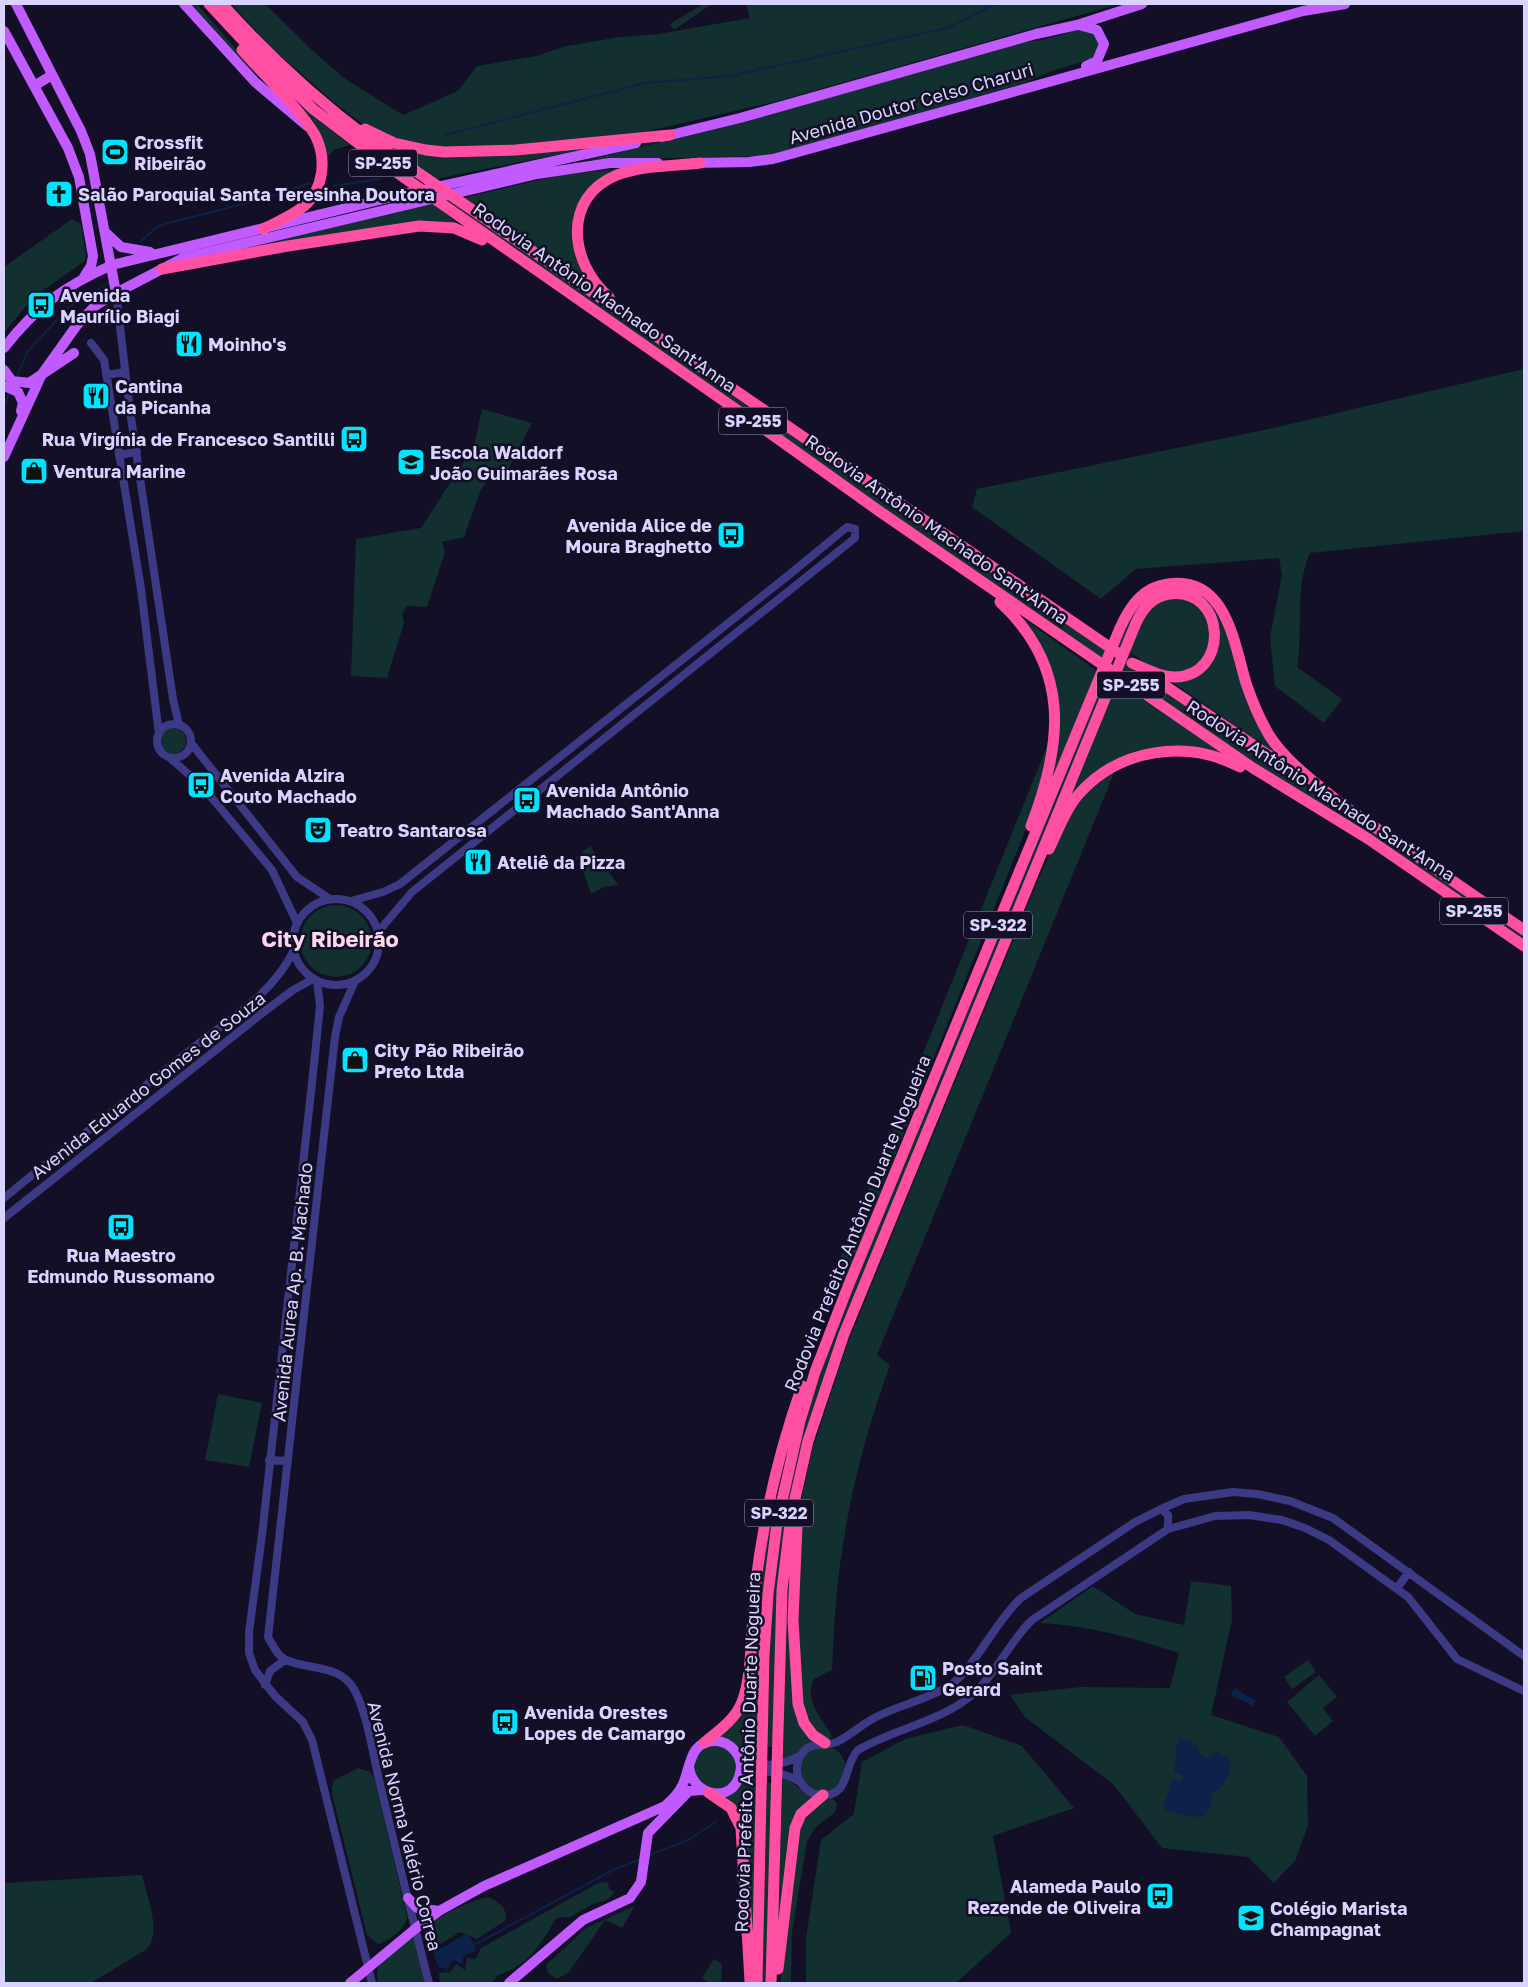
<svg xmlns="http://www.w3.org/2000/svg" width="1528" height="1987" viewBox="0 0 1528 1987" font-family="'Golos Text',sans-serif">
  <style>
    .green { fill: #12302f }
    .water { fill: #0c2248 }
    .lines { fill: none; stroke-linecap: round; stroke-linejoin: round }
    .stream { stroke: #0c2248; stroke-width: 2 }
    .minor { stroke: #3d3a85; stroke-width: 8 }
    .major { stroke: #c25bff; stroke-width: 10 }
    .highway { stroke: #ff4fa3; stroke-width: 11 }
    .labels { text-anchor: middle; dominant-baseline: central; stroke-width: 5; stroke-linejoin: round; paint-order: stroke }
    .shield { fill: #130f26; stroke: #9e99be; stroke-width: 1 }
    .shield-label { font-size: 16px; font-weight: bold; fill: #d9d4ff }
    .street-label { font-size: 18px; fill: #d9d4ff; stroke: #130f26 }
    .poi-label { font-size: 18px; font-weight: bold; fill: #d9d4ff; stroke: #130f26; text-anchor: start }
    .district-label { font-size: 22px; font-weight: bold; fill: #ffd6f0; stroke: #130f26 }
  </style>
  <rect width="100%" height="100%" fill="#130f26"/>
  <path class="green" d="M189 4H197L258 74 257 76Z
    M231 4H265L313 51 344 78 403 115 458 91 477 66 537 56 566 46 620 37 658 34 750 18 746 4H1119L778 101 640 133 516 147H419L370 129 337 105 274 50Z
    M703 4H712L674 30 670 24Z
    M1081 29 1095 33 1099 47 1092 58 1088 60 1052 71 1024 83 766 156 587 160 750 120 1017 43 1042 40Z
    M269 75 313 116 350 145 334 150 326 158Z
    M379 140 404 148 600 146 436 179Z
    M635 167 609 176 578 219 594 286 462 198 560 175Z
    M451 200 1106 649 1101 660 444 201Z
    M434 204 462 227 226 251 422 206Z
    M72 219 81 224 86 256 85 261 45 289 26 306 4 333V267Z
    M1524 369V531L1310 553C1294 589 1304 628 1297 667L1342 699 1324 723 1275 686 1270 637 1282 575 1279 558 1136 569 1101 599 972 507 977 489 1269 429Z
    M482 409 532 423 506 474 487 481 480 492 464 537 442 542 445 552 427 607 407 606 402 614 404 623 387 678 351 676 356 539 421 528 474 446Z
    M1176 587C1233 590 1233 657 1248 697 1256 721 1269 741 1285 760L1169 680C1235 688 1234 585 1172 590 1159 592 1147 599 1139 609 1131 620 1126 635 1121 647L1118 645C1130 614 1139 590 1176 587Z
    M1175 597 1198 604 1212 623 1206 658 1184 674 1158 671 1129 652C1141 622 1141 607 1175 597Z
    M1013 611 1097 671 1046 796 1058 749 1056 693Z
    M1125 662 1524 935V940L1120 673Z
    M1101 685 1105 687 826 1370 776 1617 773 1747H768C769 1673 770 1598 781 1524 791 1462 811 1401 831 1341Z
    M1115 685 1128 690 1223 753 1202 749 1107 767 1059 824Z
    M160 741a13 13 0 1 1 26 0a13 13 0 1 1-26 0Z
    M1050 739 1037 801 843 1285 831 1281Z
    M1112 771 1114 773 877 1355 890 1365C869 1424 852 1483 843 1545 836 1586 834 1628 832 1670L814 1679C803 1702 823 1718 832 1736L829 1740 819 1736 805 1719 798 1676 799 1533 803 1492 812 1451 847 1345 1040 875 1067 819 1080 798Z
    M590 846 618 885 604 887 591 894 582 867 576 857Z
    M300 941a36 36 0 1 1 72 0a36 36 0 1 1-72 0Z
    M218 1394 262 1403 249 1467 205 1460Z
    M772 1512 760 1622 757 1760 747 1759 715 1738 743 1709 757 1588Z
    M790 1571 793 1698 815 1741 783 1761 786 1610Z
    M1191 1581 1231 1586 1232 1620 1211 1715 1279 1737 1307 1776 1308 1826 1295 1861 1274 1883 1248 1857 1162 1848 1114 1785 1025 1717 1010 1695 1080 1687 1170 1688 1179 1653C1133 1638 1088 1625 1040 1623L1093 1586 1135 1614 1184 1625Z
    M1308 1660 1316 1672 1292 1689 1284 1677Z
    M1319 1675 1337 1697 1323 1708 1333 1721 1315 1736 1287 1702Z
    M963 1725 1022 1746 1074 1808 993 1836 1011 1933 956 1983H806V1938L821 1840 854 1814 862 1762 905 1739Z
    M693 1767a22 22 0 1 1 44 0a22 22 0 1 1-44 0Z
    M800 1769a23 23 0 1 1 46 0a23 23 0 1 1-46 0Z
    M359 1768 370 1772 374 1778 407 1916C408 1927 388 1942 378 1944L367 1935 332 1794 333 1781Z
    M783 1776 804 1792 814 1798 800 1811 777 1929Z
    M753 1777 756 1781 753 1937 746 1832 720 1796Z
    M767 1783H772L768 1983H762Z
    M832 1798 837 1804 835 1812 815 1828 807 1841 792 1932 791 1983H780L796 1842 801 1819 822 1801Z
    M142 1875C147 1897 162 1930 147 1949L91 1983H4V1883Z
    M608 1882 609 1889 615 1892 608 1899 591 1905 570 1917 556 1918C541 1945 528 1966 498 1975L492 1983H440L439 1973 450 1972 456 1964 465 1970 467 1958 476 1959 481 1948 598 1883Z
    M488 1897C499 1902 507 1907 506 1920L477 1939 460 1932 437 1946 425 1938C426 1934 427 1929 429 1927 439 1914 473 1900 488 1897Z
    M632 1907 634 1908 622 1928 605 1920 569 1972 557 1979 548 1973 546 1965 586 1928Z
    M411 1937 415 1940 425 1983H378C372 1959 394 1951 411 1937Z
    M714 1959 722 1964 721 1983H709L702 1978Z"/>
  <path class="water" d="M1235 1688 1256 1701 1253 1706 1233 1696 1231 1694Z
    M1180 1739 1191 1740 1198 1747 1199 1754 1208 1758 1218 1751 1231 1760C1231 1774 1225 1786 1213 1793L1211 1805 1206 1815C1192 1820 1177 1813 1163 1809L1172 1780 1180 1781 1183 1778 1182 1775 1174 1772 1177 1745Z
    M465 1934 470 1937 476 1951 464 1955 462 1964 453 1960 446 1971 444 1968H439L433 1953Z"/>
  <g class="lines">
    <path class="stream" d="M446 135 645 83 730 76 947 28 995 4
      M334 186 379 179
      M141 241 157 227 168 223 267 198 310 183
      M16 378 28 351 70 306 108 283
      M4 407 10 391
      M650 1855 690 1839 716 1822
      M474 1945 613 1870 641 1859
      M413 1983 420 1978"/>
    <path class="minor" d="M116 293 130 411 173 699 179 725
      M91 343 104 360 141 589 159 734
      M106 375 125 372
      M119 455 137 452
      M157 741a17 17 0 1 1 34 0a17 17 0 1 1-34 0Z
      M191 743 297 877 330 899
      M170 758 201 785 272 870 297 923
      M293 942a43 43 0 1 1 86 0a43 43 0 1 1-86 0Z
      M351 901 383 892 400 884 790 574 847 527 855 529V538L412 892 378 932
      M317 981 320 1006 312 1083 262 1535 249 1632V1653L255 1670 275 1696 303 1722 312 1740 372 1983
      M355 981 339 1017 335 1037 268 1637C272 1644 278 1657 286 1660 309 1670 339 1664 354 1689 368 1715 373 1756 380 1784 396 1851 412 1917 429 1983
      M4 1198C64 1148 127 1101 189 1051 227 1020 272 996 294 950
      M4 1218 265 1011 293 990 313 979
      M269 1460 288 1461
      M1161 1509 1168 1515V1529
      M1397 1588 1409 1572
      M1524 1656 1333 1518 1290 1501 1257 1494 1233 1492 1184 1499 1161 1509 1135 1522 1021 1598C995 1622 974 1669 949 1686 926 1700 899 1705 876 1717 862 1724 851 1735 837 1742 827 1747 815 1741 805 1750 797 1758 794 1771 800 1781 804 1789 812 1795 821 1795 851 1797 843 1765 858 1750 894 1729 940 1722 972 1695 997 1673 1009 1642 1032 1620L1168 1529 1215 1516 1249 1515 1282 1520 1305 1528 1329 1540 1408 1597 1457 1659 1524 1691
      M265 1685 270 1671 285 1660
      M739 1758C760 1768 781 1767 801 1755
      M736 1783C757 1768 778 1768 800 1782"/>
    <path class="major" d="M16 4 81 131 90 154 116 293
      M184 4 255 82 307 126
      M1079 25 1097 30 1104 44 1097 61 1086 66
      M4 31 68 148 79 177 93 256 91 266 84 277
      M34 86 52 75
      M662 137 740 118 1036 34 1077 25 1142 4
      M692 163 749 162 773 159 1303 11 1345 4
      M106 233 121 247 150 252
      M4 348C36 307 64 286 112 265L400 195 636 143
      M4 370 12 381 29 383 74 353
      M4 386 18 392 23 403 21 411
      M4 457 42 374 77 325 95 306 116 293 183 258 537 174 610 163H658
      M408 1898 417 1908 439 1911
      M350 1983 415 1929 439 1911 484 1886 665 1806C672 1800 678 1794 682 1786 691 1769 688 1741 715 1741 723 1741 730 1745 735 1751 740 1757 742 1765 740 1773 734 1804 693 1798 689 1767
      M509 1983 583 1920 630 1898 641 1882 648 1833 689 1791 702 1790"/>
    <path class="highway" d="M209 4 249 47 313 109 389 167 767 431 879 511 1253 768 1367 838 1524 946
      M222 4C266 53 316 99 369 139L1118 653
      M242 50C263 74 300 109 315 135 327 158 324 189 304 206 292 216 277 222 263 229
      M365 129 394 143 426 150 444 152 516 150 670 135
      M162 269 288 246 419 226 454 228 482 240
      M609 297C569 263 562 197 617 175 643 165 674 166 700 163
      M1000 602C1071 668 1063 743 1031 826
      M1149 675 1298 775
      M1334 799 1524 930
      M1049 849C1058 831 1065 810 1078 795 1119 748 1187 739 1240 767
      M797 1526 793 1620 798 1704 804 1723 813 1735 825 1743
      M704 1743C718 1731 735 1720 742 1702 753 1675 751 1620 755 1589 763 1520 779 1451 802 1386
      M709 1793 731 1808 741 1828 750 1981
      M778 1969 795 1828 801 1814 823 1795
      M757 1983 764 1657 768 1594 777 1523 800 1421 815 1372 847 1289 1120 628C1130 606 1143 587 1168 584 1226 575 1234 643 1246 683 1252 701 1259 718 1269 735 1287 763 1315 782 1340 803
      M771 1983 782 1590 791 1516 808 1441 844 1334 1136 623C1143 608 1152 597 1169 594 1227 587 1230 676 1175 677 1160 677 1146 669 1132 663"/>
  </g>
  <defs>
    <symbol id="stadium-square" viewBox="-11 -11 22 22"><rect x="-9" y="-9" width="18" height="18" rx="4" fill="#00e5ff" stroke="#130f26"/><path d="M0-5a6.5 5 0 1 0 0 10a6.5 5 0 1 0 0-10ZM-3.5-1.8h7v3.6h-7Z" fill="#111"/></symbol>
    <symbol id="church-square" viewBox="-11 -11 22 22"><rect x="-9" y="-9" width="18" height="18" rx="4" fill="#00e5ff" stroke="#130f26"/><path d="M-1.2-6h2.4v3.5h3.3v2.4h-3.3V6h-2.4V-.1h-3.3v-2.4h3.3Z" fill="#111"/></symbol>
    <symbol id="bus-square" viewBox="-11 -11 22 22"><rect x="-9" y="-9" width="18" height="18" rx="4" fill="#00e5ff" stroke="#130f26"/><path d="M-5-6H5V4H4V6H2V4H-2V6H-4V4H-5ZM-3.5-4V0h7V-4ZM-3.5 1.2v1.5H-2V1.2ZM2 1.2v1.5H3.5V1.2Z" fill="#111"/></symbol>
    <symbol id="restaurant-square" viewBox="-11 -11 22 22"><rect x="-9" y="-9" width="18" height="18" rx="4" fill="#00e5ff" stroke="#130f26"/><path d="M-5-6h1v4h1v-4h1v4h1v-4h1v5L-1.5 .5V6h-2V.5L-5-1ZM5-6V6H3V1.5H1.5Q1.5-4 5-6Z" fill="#111"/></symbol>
    <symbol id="school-square" viewBox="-11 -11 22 22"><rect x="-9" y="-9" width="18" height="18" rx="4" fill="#00e5ff" stroke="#130f26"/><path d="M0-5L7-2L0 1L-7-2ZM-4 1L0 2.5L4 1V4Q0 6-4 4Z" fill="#111"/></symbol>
    <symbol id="shop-square" viewBox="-11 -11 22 22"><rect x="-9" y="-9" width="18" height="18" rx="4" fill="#00e5ff" stroke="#130f26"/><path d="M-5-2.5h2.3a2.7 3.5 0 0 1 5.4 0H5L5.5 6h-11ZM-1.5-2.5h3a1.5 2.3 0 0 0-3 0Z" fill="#111"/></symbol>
    <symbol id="theatre-square" viewBox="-11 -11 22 22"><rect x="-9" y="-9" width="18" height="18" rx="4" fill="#00e5ff" stroke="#130f26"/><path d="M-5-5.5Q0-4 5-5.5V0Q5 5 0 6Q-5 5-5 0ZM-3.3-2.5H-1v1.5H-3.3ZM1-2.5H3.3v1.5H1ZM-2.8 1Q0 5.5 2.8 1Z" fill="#111"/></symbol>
    <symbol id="fuel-square" viewBox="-11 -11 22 22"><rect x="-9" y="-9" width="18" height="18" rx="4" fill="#00e5ff" stroke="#130f26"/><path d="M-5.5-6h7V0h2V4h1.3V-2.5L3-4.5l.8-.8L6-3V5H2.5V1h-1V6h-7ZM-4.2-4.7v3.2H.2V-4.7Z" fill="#111"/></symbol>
  </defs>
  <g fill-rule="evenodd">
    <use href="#stadium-square" x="99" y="136" width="32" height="32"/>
    <use href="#church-square" x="43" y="178" width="32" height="32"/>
    <use href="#bus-square" x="25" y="289" width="32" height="32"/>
    <use href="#restaurant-square" x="173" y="328" width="32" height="32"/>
    <use href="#restaurant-square" x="80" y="380" width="32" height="32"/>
    <use href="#bus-square" x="338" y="423" width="32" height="32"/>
    <use href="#school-square" x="395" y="446" width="32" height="32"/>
    <use href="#shop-square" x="18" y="455" width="32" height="32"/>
    <use href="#bus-square" x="715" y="519" width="32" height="32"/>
    <use href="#bus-square" x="185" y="769" width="32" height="32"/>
    <use href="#bus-square" x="511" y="784" width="32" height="32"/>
    <use href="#theatre-square" x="302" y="814" width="32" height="32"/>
    <use href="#restaurant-square" x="462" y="846" width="32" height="32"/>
    <use href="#shop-square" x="339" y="1044" width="32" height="32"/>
    <use href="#bus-square" x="105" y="1211" width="32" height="32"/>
    <use href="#fuel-square" x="907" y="1662" width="32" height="32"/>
    <use href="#bus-square" x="489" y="1706" width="32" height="32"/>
    <use href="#bus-square" x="1144" y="1880" width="32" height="32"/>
    <use href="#school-square" x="1235" y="1902" width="32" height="32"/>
  </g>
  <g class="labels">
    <g class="shield">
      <rect x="349" y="149.5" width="68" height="27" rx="4"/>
      <rect x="719" y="407.5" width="68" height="27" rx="4"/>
      <rect x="1097" y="671.5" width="68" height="27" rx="4"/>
      <rect x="1440" y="897.5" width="68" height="27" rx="4"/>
      <rect x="964" y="911.5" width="68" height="27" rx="4"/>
      <rect x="745" y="1499.5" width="68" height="27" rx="4"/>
    </g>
    <g class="shield-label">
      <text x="383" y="163">SP-255</text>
      <text x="753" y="421">SP-255</text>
      <text x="1131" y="685">SP-255</text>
      <text x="1474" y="911">SP-255</text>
      <text x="998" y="925">SP-322</text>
      <text x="779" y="1513">SP-322</text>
    </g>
    <g class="street-label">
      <text transform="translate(911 103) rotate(-16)">Avenida Doutor Celso Charuri</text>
      <text transform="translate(605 297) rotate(35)">Rodovia Antônio Machado Sant'Anna</text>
      <text transform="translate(937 529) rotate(35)">Rodovia Antônio Machado Sant'Anna</text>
      <text transform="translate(1321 790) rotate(33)">Rodovia Antônio Machado Sant'Anna</text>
      <text transform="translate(148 1085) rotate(-38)">Avenida Eduardo Gomes de Souza</text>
      <text transform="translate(857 1223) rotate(-68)">Rodovia Prefeito Antônio Duarte Nogueira</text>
      <text transform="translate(292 1292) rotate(-84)">Avenida Aurea Ap. B. Machado</text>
      <text transform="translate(747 1752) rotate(-88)">Rodovia Prefeito Antônio Duarte Nogueira</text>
      <text transform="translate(405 1826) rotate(76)">Avenida Norma Valério Correa</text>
    </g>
    <g class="poi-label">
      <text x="134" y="142">Crossfit<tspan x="134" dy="21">Ribeirão</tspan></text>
      <text x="78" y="194">Salão Paroquial Santa Teresinha Doutora</text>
      <text x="60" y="295">Avenida<tspan x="60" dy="21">Maurílio Biagi</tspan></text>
      <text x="208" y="344">Moinho's</text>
      <text x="115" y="386">Cantina<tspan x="115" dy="21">da Picanha</tspan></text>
      <text x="335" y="439" text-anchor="end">Rua Virgínia de Francesco Santilli</text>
      <text x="430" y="452">Escola Waldorf<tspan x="430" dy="21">João Guimarães Rosa</tspan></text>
      <text x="53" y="471">Ventura Marine</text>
      <text x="712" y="525" text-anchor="end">Avenida Alice de<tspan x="712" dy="21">Moura Braghetto</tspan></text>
      <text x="220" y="775">Avenida Alzira<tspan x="220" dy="21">Couto Machado</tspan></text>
      <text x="546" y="790">Avenida Antônio<tspan x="546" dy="21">Machado Sant'Anna</tspan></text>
      <text x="337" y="830">Teatro Santarosa</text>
      <text x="497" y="862">Ateliê da Pizza</text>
      <text x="374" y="1050">City Pão Ribeirão<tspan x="374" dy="21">Preto Ltda</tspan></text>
      <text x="121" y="1255" text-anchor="middle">Rua Maestro<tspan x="121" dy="21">Edmundo Russomano</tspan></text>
      <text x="942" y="1668">Posto Saint<tspan x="942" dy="21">Gerard</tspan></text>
      <text x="524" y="1712">Avenida Orestes<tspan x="524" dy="21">Lopes de Camargo</tspan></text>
      <text x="1141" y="1886" text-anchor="end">Alameda Paulo<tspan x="1141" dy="21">Rezende de Oliveira</tspan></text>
      <text x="1270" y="1908">Colégio Marista<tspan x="1270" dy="21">Champagnat</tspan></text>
    </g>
    <g class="district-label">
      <text x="330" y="938">City Ribeirão</text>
    </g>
  </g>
  <rect width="1528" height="1987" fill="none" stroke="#d9d4ff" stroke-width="10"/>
</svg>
